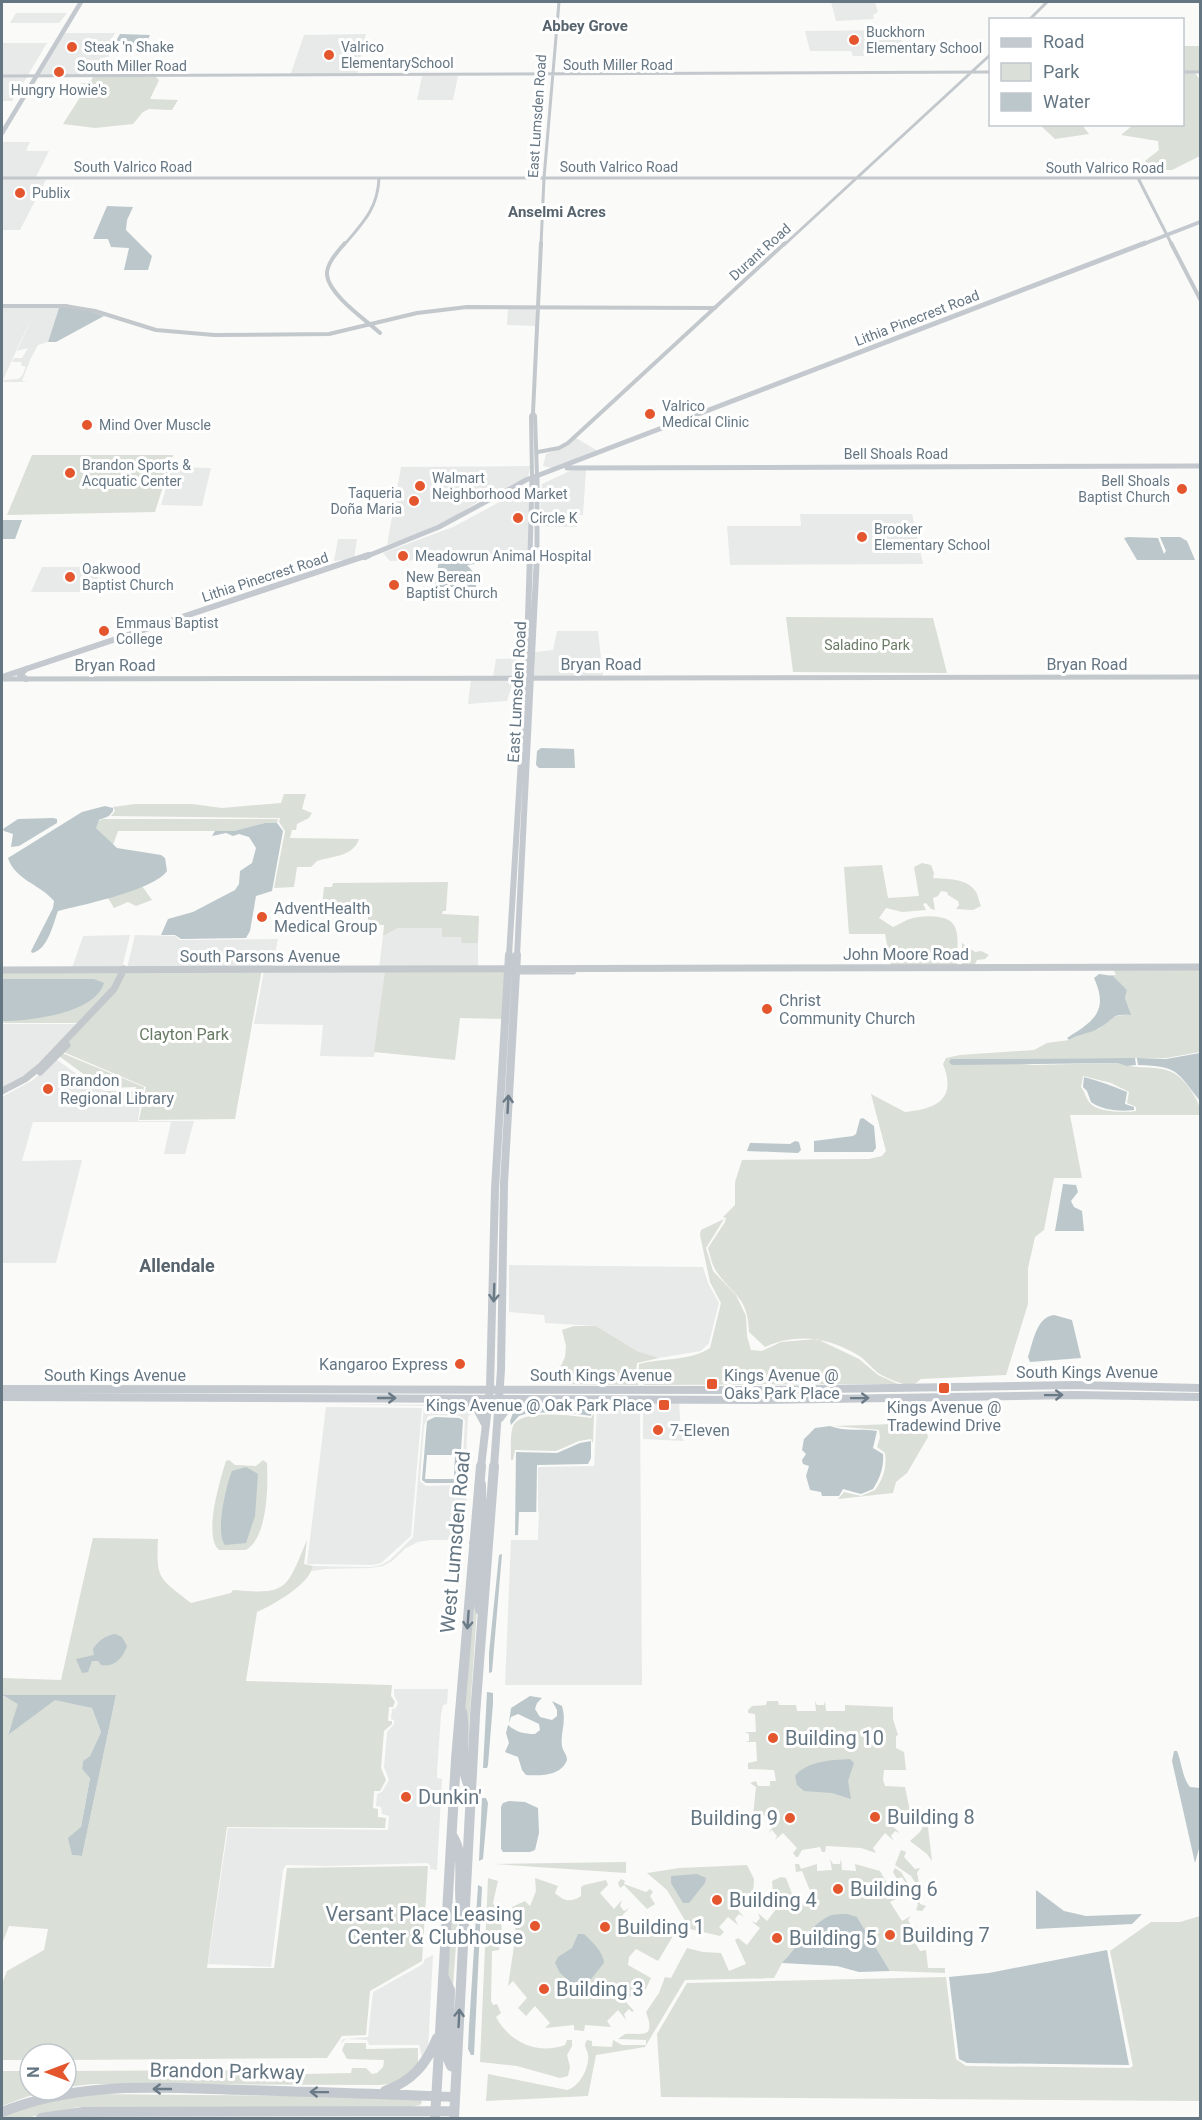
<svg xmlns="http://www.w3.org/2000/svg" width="1202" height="2120" viewBox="0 0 1202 2120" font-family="Roboto,sans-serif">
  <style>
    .built { fill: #e8e9e9; fill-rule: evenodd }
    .green { fill: #dadfd7; fill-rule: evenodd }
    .water { fill: #bbc7cb; fill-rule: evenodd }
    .pier { fill: #fafaf8 }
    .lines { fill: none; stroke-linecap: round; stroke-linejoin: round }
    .minor-far3 { stroke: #c3c8cc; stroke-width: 3 }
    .minor-far2 { stroke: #c3c8cc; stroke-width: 4 }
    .minor-far1 { stroke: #c3c8cc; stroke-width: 5 }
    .minor { stroke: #c3c8cc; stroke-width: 7 }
    .major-far4 { stroke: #c3c9ce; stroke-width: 4 }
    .major-far3 { stroke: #c3c9ce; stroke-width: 5 }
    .major-far2 { stroke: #c3c9ce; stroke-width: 6 }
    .major-far1 { stroke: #c3c9ce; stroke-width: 8 }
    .major { stroke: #c3c9ce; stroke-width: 10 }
    .highway { stroke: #c3c9ce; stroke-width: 4.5 }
    .oneway { stroke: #6a7a87 }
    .poi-dot { fill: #e4572e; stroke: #fff; stroke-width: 2 }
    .labels { text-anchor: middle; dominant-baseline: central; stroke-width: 6; stroke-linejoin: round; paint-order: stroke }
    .far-poi-label { font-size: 14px; fill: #657683; stroke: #fff; text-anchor: start }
    .far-street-label { font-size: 14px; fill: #657683; stroke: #fff }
    .far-park-label { font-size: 14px; fill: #687a64; stroke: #fff }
    .far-neighbourhood-label { font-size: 15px; font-weight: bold; fill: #57646e; stroke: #fff }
    .street-label { font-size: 16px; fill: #657683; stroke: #fff }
    .poi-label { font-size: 16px; fill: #657683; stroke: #fff; text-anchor: start }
    .park-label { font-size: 16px; fill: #687a64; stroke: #fff }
    .neighbourhood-label { font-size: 18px; font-weight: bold; fill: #57646e; stroke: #fff }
    .near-street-label { font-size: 20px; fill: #657683; stroke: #fff }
    .near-poi-label { font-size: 20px; fill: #657683; stroke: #fff; text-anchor: start }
  </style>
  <rect width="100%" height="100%" fill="#fafaf8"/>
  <path class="built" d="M831 2H875L878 12 873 15 874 19 836 21Z
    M16 13H67L59 23H10Z
    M898 30 905 51 863 50 864 56H853L851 51H810L805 31Z
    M65 33H115L104 52 110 53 101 75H40Z
    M366 34 357 75 290 76 304 35Z
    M2 43H47L28 75 2 76Z
    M422 76H458L453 100H417Z
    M2 77H27L12 101H2Z
    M2 142H30L25 152 28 148 27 151H49L35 179 46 180 20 230H2Z
    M2 306 59 308 48 342 38 345 31 358 22 381 27 382H2ZM36 308 17 351 28 348 22 358H14L12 362H21L22 366 26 367 22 376 18 379 4 380 2 382Z
    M536 307 535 326 507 325 508 308Z
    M576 438 598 451 552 468 543 466 546 454 557 450Z
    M530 466 528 477 482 499 449 520 413 536 387 545 401 467Z
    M172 467 211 468 202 506 161 505Z
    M586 469 583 515H578L577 527 539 526 542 484 570 471Z
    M522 490 529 491 528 560 483 561 477 552 442 551 427 560 390 561 383 553 453 527Z
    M800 514H912L923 564 730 565 727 526H801Z
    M338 539H357L354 559 334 561Z
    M42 567H102L93 592H31Z
    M557 631H598L603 677H534L535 652 553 650Z
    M525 658 524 677H493L496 659Z
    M471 679H514L507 701 468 704Z
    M398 928H442L462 937 463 943H478V968H379L383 936Z
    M130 935 122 968H72L83 936Z
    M135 935 175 936 180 940 278 939 272 968H127Z
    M385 970 374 1057 320 1056 323 1025 254 1024 264 971Z
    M2 1024H78L32 1072 2 1089Z
    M56 1059 93 1086 140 1106 138 1121H194L185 1154H164L171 1122H33L22 1161 82 1160 56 1263H2V1097L33 1080Z
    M509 1265 703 1267 708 1283 719 1303 709 1343 701 1351 659 1358 637 1351 596 1326 545 1323 544 1315 509 1312Z
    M636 1401H679L681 1434 684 1441 643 1439V1406L631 1405Z
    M330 1404 460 1405 468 1409 473 1414 468 1416 465 1480 469 1482 467 1501H464L462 1505 460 1531 464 1533 463 1540H430L418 1542 406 1548 392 1561 383 1566 371 1568 326 1569 312 1571 313 1566 371 1567 381 1565 390 1560 413 1537 424 1406ZM435 1415 460 1416 465 1420 462 1479 458 1485 426 1486 420 1481 424 1426 428 1416Z
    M326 1407 422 1408 411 1536 381 1563 372 1565 307 1564Z
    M640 1407 642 1685H505L511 1540H538V1467L594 1466 597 1408Z
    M394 1689H448L447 1704 443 1705 441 1714 437 1773V1778L442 1779 437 1870 430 1869V1865L427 1863 327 1866 286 1865 283 1870 271 1967 208 1964 228 1828 388 1830 389 1816 382 1814 381 1807 376 1806 377 1794 382 1792 389 1780 384 1767 387 1732 394 1724V1720L391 1719 392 1709 396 1708 398 1703 394 1695Z
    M433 1955 428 2050 422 2057 419 2045H369L367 2040 346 2039 340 2044 343 2039 368 2037 373 1992 423 1964 425 1959Z"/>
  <path class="green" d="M1183 43 1184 46H1199L1200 44V71L1195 73 1200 80V156L1172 170H1151L1145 161 1159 150 1158 141 1121 135 1133 125 1182 124Z
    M93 76 156 77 159 80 150 99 178 100 172 110 149 109 143 112 133 124 95 128 63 124 84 91 78 88 80 84 91 82Z
    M1040 125H1082L1089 134 1055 139Z
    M32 455H173L155 512 7 515Z
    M786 617 933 618 947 673 793 672Z
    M284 794H306L302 809 312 813 309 818 297 824 296 830H292L290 838 359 839C353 857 332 856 317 861L311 867H297L294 887 274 888 285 831 279 822 280 818 111 816 115 811 113 807 135 804H192L222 808 281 803Z
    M103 819H278L277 823H265L234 831H118L113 845 96 828 97 822Z
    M922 863 931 865 934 873 933 878C946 879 968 878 976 892 978 895 979 902 981 906L973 910 956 909 959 905 958 901 948 895 947 892 941 891 938 896 933 898 935 910 931 909 926 903 923 904 926 910 902 912 886 908 879 918 893 927C899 925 905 920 910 919 922 915 950 914 955 927 960 939 956 954 957 966H891L885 934H849L844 867 882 865 888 898 919 896 914 867Z
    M448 882 446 911H443L442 914 479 916 478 943H462L461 937H442V928H398L383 936 384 925H369L367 912 361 907 322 906 324 887H332L333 883Z
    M142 886 152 900 136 906 128 902 114 908 108 898Z
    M962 943 975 952 981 951 989 955 985 959 977 960 974 966H962Z
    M1200 968V1052L1166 1058 961 1059 1033 1065 1117 1063C1145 1073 1170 1058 1190 1089 1196 1099 1200 1103 1200 1115H1070L1082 1178H1054L1044 1230 1035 1237 1028 1268V1304L1006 1375 921 1379 912 1386C901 1384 888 1379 878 1373 872 1368 867 1362 861 1357 831 1338 798 1332 765 1347L749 1332C748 1296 733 1296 716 1271 712 1265 710 1255 708 1248L725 1222 726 1218 723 1217 735 1205V1182L742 1160 869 1159 882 1156 886 1151 871 1094 905 1112C937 1109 957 1099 943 1064L946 1058 960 1055 1034 1050 1047 1043 1069 1040 1078 1034 1099 1029 1112 1017 1130 1014 1125 998 1127 990 1110 975H1116L1113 969ZM1083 1076 1111 1083 1129 1092 1127 1103 1136 1107V1111C1125 1113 1097 1112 1090 1103 1086 1099 1085 1092 1081 1087Z
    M262 969 235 1119 139 1120 146 1087 61 1051 92 1014 83 1023H2V970Z
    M385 970 507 971 503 1019 460 1018 455 1060 374 1052Z
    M62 1053 144 1087 140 1106 103 1091H135L136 1087 107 1088 97 1084 59 1056Z
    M724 1219 706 1248 713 1271 736 1295 746 1316 747 1336 751 1350 762 1351 781 1342 817 1339 859 1359 878 1375 898 1384 645 1385 638 1381 639 1364C661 1358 691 1361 710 1348L721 1303 710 1282 700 1235 701 1230Z
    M574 1326H596L637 1351 659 1358 637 1363 635 1381 639 1385 553 1384 565 1357 566 1346 562 1330Z
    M594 1413 593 1443 591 1439 579 1441 556 1451 515 1450 513 1460H511C511 1451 510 1435 513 1426 521 1408 575 1416 591 1418Z
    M924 1423 928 1437 907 1473 896 1482 893 1493 838 1499 844 1492 861 1496 875 1490C883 1480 887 1467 885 1453L877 1447 880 1437 879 1430 834 1426Z
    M229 1460 235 1465 256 1466 263 1460 267 1463C268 1486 268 1537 246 1550H219C203 1536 220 1480 226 1461Z
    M93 1538 158 1539C156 1580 159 1578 191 1603L231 1593 233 1590C289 1595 286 1589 307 1540L304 1564 313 1566C310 1584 273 1605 257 1612L246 1681 392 1685 391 1696 395 1702 393 1707H389L388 1721H392V1724L384 1731 381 1768 386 1780 380 1791H374L373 1808 378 1809V1817L386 1818 385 1828 227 1827 207 1968H274L287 1868 428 1866 422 1961 370 1991 366 2035 342 2036 327 2058 66 2060V2054H30V2060H2V1984L7 1971 44 1950 48 1929 9 1926 2 1944V1696L18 1703C19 1714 10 1723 8 1735L55 1699 92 1708 101 1732 90 1756 83 1761 82 1769 90 1777 81 1827 72 1855 82 1856 116 1695H2V1678L61 1680Z
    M473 1602 477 1609 466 1770 465 1708Z
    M767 1701H778L779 1705H796L797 1711H816L815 1701 817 1705H824L825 1701 826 1711H845V1705L893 1707V1719L898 1735 896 1736V1748L904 1752 906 1770H884L883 1780 885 1786 905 1787 910 1811 909 1815 904 1811 892 1826 900 1833 895 1831 891 1836 894 1841 885 1833 873 1848 876 1853 861 1848 826 1846 825 1852H822L820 1847 802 1850 798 1857H796L793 1853 797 1848 783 1833 775 1840 777 1836 772 1830 768 1833 774 1826 760 1811 753 1816 756 1787 750 1783 756 1781 758 1786H770V1781H776L774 1770 748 1769V1763L757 1761 756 1742H745L749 1741V1734L745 1732H756L755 1714 748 1713V1710L752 1706 766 1705Z
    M927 1819 932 1861 927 1854 910 1841 920 1832Z
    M901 1850 906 1852 904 1857 915 1869 920 1868 917 1873 919 1883 923 1887 919 1888 920 1904 926 1906 922 1911 916 1910 918 1905 912 1895 908 1897 906 1893 909 1889 902 1877 897 1879 893 1872 895 1868 901 1872 912 1890 918 1887 911 1876 895 1865Z
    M830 1859 833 1864H840L841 1859 842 1870 856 1871 855 1864 880 1871 896 1899 890 1902 902 1921 911 1916 908 1920 912 1927 917 1926 908 1931 920 1951 926 1950 928 1968H945V1973L890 1971 857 1917 804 1937 782 1963 774 1978 685 1980 645 2047 596 2055 588 2096 486 2101 488 2074 567 2090C580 2087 590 2066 588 2054 586 2047 583 2046 587 2040L592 2041V2046L612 2047 613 2040 622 2045H646V2040L618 2039 625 2034C643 2033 656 2039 646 2012L659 1993 665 1977 671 1978 687 1948 703 1952 721 1953 729 1971 746 1964 735 1940 738 1938 747 1945 760 1928 751 1921 756 1923 760 1918 758 1913 767 1921 780 1904 768 1893 773 1892 772 1881 781 1877 786 1878 796 1904H802L813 1898 802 1871 796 1872 795 1864H799L801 1869 817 1864V1871L832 1870Z
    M626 1862V1873L495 1864Z
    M747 1865 754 1879 753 1897 747 1899 744 1897 736 1908 744 1917 739 1914 735 1919 738 1925 728 1917 719 1927 724 1932 720 1936 690 1929 667 1890 647 1873 680 1868Z
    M488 1878 498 1881 493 1903 501 1921 502 1934 499 1950 492 1951 491 2001 493 2005 497 2004 501 2013 496 2017C509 2042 538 2055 565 2045L567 2040H572V2046L567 2055 570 2067 568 2076 560 2078 517 2066 480 2062Z
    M535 1878 558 1886 555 1893C564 1901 570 1903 581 1896V1887L584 1885 606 1880 608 1885 600 1893 614 1909 622 1900 620 1906 624 1911 629 1908 622 1916 636 1932 644 1926 652 1932 662 1922 673 1936 658 1961 636 1949 629 1957 628 1965 651 1978 642 1997 635 1990 626 2002 634 2011 632 2012 629 2009 624 2014 626 2020 618 2010 607 2021 611 2027 585 2025 584 2031 574 2030V2025L545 2028 550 2023 535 2006 526 2016 518 2008 527 1998 513 1981 508 1986 516 1933 512 1907 525 1901 530 1906 536 1891Z
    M621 1879 625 1881 624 1884 646 1892 650 1889 653 1892 650 1896 655 1904 647 1909 624 1885 620 1888 618 1883Z
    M452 1905H455L458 1919 453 1986 448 1974Z
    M1200 1916V2101L661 2097 657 2034 687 1983 946 1977 956 2059 966 2066 1130 2068 1133 2066 1110 1951 1151 1922H1180Z
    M345 2043H366V2049L418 2048V2067L392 2084 378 2085 93 2084 66 2087V2071L249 2070V2075L351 2073 352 2068H366L372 2074 377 2073 383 2067 384 2060 347 2059 342 2050Z
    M2 2071H30V2090H53L26 2097 2 2106Z
    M88 2094 412 2097 421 2100 422 2102 420 2105 410 2107H78L26 2118H2V2116L31 2104Z"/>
  <path class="water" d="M120 34 150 35 145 46H113Z
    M107 206 133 207 127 220 126 230 152 256 148 270H124L129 248 111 247 108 239H93Z
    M59 308H80L104 316 56 342H48Z
    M3 520H22L15 539H2Z
    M1128 537 1158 538 1164 554 1166 551 1160 537H1180L1187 541 1195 560H1137L1124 538Z
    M439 558 473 559 475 564 467 565 476 575V587H435Z
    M541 748 574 749 575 768H539L536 765 537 751Z
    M105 806 113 808V811L109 816 99 820 96 828 117 848 161 855 165 858 167 871C154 890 82 905 58 911 53 924 48 950 32 953L31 951 53 908 54 901C40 884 15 880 8 858L82 812Z
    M53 818 57 819V823L19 846 11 847 13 834 4 831 3 829 18 819Z
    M265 823H277L283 831 272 891 256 896 250 931 246 938 181 939 175 935H161L168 919 193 912 235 890 239 884 240 871 252 863 256 848 249 837 239 834 233 836 226 833 212 836 215 831H234Z
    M1099 974 1113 976 1127 990 1125 998 1131 1015C1110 1014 1114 1019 1101 1027 1091 1034 1079 1033 1069 1040L1067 1038C1094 1021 1109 1011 1094 978Z
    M2 979H94L104 983C95 1014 29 1021 2 1021Z
    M1200 1053V1101C1177 1072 1179 1066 1138 1065L1137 1058 1166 1059Z
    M1135 1058 1136 1065 1127 1066 1117 1063 952 1065 949 1062 951 1059H961Z
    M1084 1077C1099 1081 1113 1086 1127 1092L1125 1104 1134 1107V1110C1120 1112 1102 1110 1091 1102L1087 1091 1083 1087Z
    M863 1118 874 1126 876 1148 873 1152H814V1141L853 1136 856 1134 860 1119Z
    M795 1141 799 1142 801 1150 798 1153 747 1151 750 1143 790 1144Z
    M1063 1184 1076 1185 1078 1192 1071 1201 1074 1207 1082 1211 1084 1231H1055Z
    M1054 1315 1072 1320 1081 1358 1030 1362 1028 1357C1033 1343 1036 1317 1054 1315Z
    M525 1407 592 1408 591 1416 564 1412 528 1413 519 1416 511 1425 510 1421 514 1410Z
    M435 1417 459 1418 463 1420 459 1479 456 1483H426L422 1480 427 1421ZM427 1455H455L454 1479H425Z
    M830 1426C845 1432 861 1428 877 1431L873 1448 883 1454C884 1467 880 1478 873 1489L861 1494 843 1489 839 1496H822L821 1492 810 1490 806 1476 809 1466 803 1464 802 1460 806 1454 802 1450 804 1439 815 1428Z
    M591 1441V1458L588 1464 537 1465 536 1529 530 1536 515 1535 516 1452 557 1453 580 1443Z
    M246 1467 258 1474 255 1516 246 1543 225 1545C215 1533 226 1486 232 1471Z
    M502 1554 492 1672 489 1673V1653L499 1555Z
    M115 1634 122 1637 127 1646C122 1659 115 1667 101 1665L98 1661H92L88 1672 82 1673 76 1659 94 1655 93 1649C99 1640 105 1636 115 1634Z
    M487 1692 493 1693V1703L488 1765 487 1768H483Z
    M2 1695H116L82 1856 72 1855 68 1838 81 1827 90 1778 82 1769 83 1761 90 1756 101 1732 92 1708 55 1700 8 1735 18 1704Z
    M530 1696 542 1698 537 1703 535 1709 540 1717 552 1720 557 1716V1710L552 1701 562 1706C567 1723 560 1732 562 1746 563 1752 567 1754 567 1760 561 1776 541 1776 526 1775L522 1770 518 1757 505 1752 509 1743 506 1733 508 1725C516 1732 524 1734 535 1734L540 1730 539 1724 518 1714 511 1717 509 1723 511 1708Z
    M1174 1751H1177C1182 1763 1182 1777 1190 1787L1200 1788V1845L1195 1863 1172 1761Z
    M850 1759 854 1763 848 1781 851 1799 832 1793 804 1791 797 1785 795 1776C807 1761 832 1760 850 1759Z
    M482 1798H486L488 1803 483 1859 479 1861Z
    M509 1801 525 1802 538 1808 539 1833 535 1850 530 1852H503L501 1849V1807L503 1803Z
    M697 1874 706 1878 705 1883 689 1903H683L671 1883V1876Z
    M478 1885 482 1887 474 2055H471L468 2049 469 2027Z
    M1036 1890 1064 1911 1086 1916 1142 1914 1132 1924 1036 1929Z
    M847 1914 857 1917 890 1971 859 1972 837 1966 782 1963C794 1950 815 1920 832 1915 836 1914 842 1914 847 1914Z
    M578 1934H584C592 1942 603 1951 604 1963L587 1984 577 1988 560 1973 555 1963 558 1957 572 1948Z
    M1107 1950 1129 2065 967 2063 959 2059 949 1977 989 1973Z"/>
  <path class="pier" d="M519 1512H539L538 1531 533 1536H518Z"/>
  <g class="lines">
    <path class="minor-far3" d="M1029 20 1047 2
      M1182 72H1200
      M2 76 990 72
      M2 178H1200
      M1138 178 1172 245
      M344 245C363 223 378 208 379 178
      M541 245 544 178 559 2
      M784 245 990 55"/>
    <path class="minor-far2" d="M345 243C338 251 326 264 327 275 329 295 366 320 380 333
      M1171 243 1200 299
      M2 306H67
      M65 306 95 311 156 330 214 335 329 334 417 313 467 307 715 308
      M533 413 535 416 537 476
      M538 452 559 448 568 443 785 243
      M532 478 531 416 533 413 541 243"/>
    <path class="minor-far1" d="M2 679 1200 677"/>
    <path class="minor" d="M2 970 1200 967
      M514 971H573
      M40 1072 67 1045
      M2 1091 25 1079 41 1066 114 989 124 969"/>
    <path class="major-far4" d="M1141 245 1200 222"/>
    <path class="major-far3" d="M567 468 1200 466
      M537 476V557
      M504 496 524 488 531 491
      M363 557 369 555
      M365 557 439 527 526 480 1145 243
      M530 557 532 478"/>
    <path class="major-far2" d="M365 557 369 555
      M26 669 20 675 26 679
      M2 677 368 555
      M509 956 526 678 530 555
      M517 956 537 555"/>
    <path class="major-far1" d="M2 1389 759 1390 1074 1385 1200 1388
      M2 1397 760 1400 1075 1395 1200 1397
      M463 1403 477 1409 485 1424
      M500 1418 509 1406 519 1400
      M481 1467 490 1389 495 1189 509 955
      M494 1467 501 1370 504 1183 517 955"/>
    <path class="major" d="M481 1484 482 1533 488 1544
      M474 1543 479 1545 481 1551 477 1593 480 1610
      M462 1712C467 1738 457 1764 470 1788
      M452 1835C467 1857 456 1887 462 1912
      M444 1977 450 1990 448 2059 451 2066 456 2068
      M385 2091C412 2081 426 2065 437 2038
      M2 2112C82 2080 161 2088 245 2090 315 2092 385 2094 455 2097
      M41 2118 83 2112 454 2111
      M435 2118 456 1759 481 1466
      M454 2118 475 1715 494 1466"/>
    <path class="highway" d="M2 133 81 2"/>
  </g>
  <defs><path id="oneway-shaft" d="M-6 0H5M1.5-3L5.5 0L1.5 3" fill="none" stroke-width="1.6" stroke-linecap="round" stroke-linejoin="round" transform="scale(1.5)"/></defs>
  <g class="oneway">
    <use href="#oneway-shaft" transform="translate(508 1104) rotate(-87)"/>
    <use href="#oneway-shaft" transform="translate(494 1293) rotate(92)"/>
    <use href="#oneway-shaft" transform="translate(1054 1395) rotate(-1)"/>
    <use href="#oneway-shaft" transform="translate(387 1398)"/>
    <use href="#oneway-shaft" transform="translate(860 1398) rotate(-1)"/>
    <use href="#oneway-shaft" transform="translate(468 1620) rotate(94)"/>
    <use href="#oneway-shaft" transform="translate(459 2018) rotate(-87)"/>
    <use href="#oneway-shaft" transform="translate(162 2089) rotate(-180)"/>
    <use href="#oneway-shaft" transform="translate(319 2092) rotate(-179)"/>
  </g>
  <g class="poi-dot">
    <circle cx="854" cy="40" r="6"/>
    <circle cx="72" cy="47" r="6"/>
    <circle cx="329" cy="55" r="6"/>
    <circle cx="59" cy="72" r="6"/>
    <circle cx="20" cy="193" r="6"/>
    <circle cx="650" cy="414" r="6"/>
    <circle cx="87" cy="425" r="6"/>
    <circle cx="70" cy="473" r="6"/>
    <circle cx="420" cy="486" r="6"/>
    <circle cx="1182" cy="489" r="6"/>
    <circle cx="414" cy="501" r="6"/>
    <circle cx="518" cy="518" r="6"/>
    <circle cx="862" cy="537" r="6"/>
    <circle cx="403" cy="556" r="6"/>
    <circle cx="70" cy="577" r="6"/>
    <circle cx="394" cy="585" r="6"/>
    <circle cx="104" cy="631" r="6"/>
    <circle cx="262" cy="917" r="6"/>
    <circle cx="767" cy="1009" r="6"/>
    <circle cx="48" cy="1089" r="6"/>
    <circle cx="460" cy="1364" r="6"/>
    <rect x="706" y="1378" width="12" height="12" rx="3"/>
    <rect x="938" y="1382" width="12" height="12" rx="3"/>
    <rect x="658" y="1399" width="12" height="12" rx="3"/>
    <circle cx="658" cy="1430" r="6"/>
    <circle cx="773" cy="1738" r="6"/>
    <circle cx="406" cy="1797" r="6"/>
    <circle cx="875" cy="1817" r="6"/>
    <circle cx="790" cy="1818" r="6"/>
    <circle cx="838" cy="1889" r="6"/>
    <circle cx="717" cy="1900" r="6"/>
    <circle cx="535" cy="1926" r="6"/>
    <circle cx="605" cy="1927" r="6"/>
    <circle cx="890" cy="1935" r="6"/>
    <circle cx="777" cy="1938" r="6"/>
    <circle cx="544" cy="1989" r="6"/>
  </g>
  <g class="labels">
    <g class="far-poi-label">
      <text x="866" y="32">Buckhorn<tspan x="866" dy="16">Elementary School</tspan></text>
      <text x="84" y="47">Steak 'n Shake</text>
      <text x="341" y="47">Valrico<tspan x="341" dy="16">ElementarySchool</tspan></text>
      <text x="59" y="90" text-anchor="middle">Hungry Howie's</text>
      <text x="32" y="193">Publix</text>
      <text x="662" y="406">Valrico<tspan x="662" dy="16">Medical Clinic</tspan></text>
      <text x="99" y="425">Mind Over Muscle</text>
      <text x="82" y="465">Brandon Sports &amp;<tspan x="82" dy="16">Acquatic Center</tspan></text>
      <text x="432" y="478">Walmart<tspan x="432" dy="16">Neighborhood Market</tspan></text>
      <text x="1170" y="481" text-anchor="end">Bell Shoals<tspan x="1170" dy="16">Baptist Church</tspan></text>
      <text x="402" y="493" text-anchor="end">Taqueria<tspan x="402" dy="16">Doña Maria</tspan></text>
      <text x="530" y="518">Circle K</text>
      <text x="874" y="529">Brooker<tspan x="874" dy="16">Elementary School</tspan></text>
      <text x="415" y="556">Meadowrun Animal Hospital</text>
      <text x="82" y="569">Oakwood<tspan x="82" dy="16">Baptist Church</tspan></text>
      <text x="406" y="577">New Berean<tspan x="406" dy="16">Baptist Church</tspan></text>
      <text x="116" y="623">Emmaus Baptist<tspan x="116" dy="16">College</tspan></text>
    </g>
    <g class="far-street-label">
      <text x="618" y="65">South Miller Road</text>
      <text x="132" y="66">South Miller Road</text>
      <text transform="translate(537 116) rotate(-86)">East Lumsden Road</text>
      <text x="133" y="167">South Valrico Road</text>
      <text x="619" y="167">South Valrico Road</text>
      <text x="1105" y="168">South Valrico Road</text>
      <text transform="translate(760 252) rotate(-42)">Durant Road</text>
      <text transform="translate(917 318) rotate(-21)">Lithia Pinecrest Road</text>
      <text x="896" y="454">Bell Shoals Road</text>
      <text transform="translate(265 577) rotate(-18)">Lithia Pinecrest Road</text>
    </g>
    <g class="far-park-label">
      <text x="867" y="645">Saladino Park</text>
    </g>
    <g class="far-neighbourhood-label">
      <text x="585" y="26">Abbey Grove</text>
      <text x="557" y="212">Anselmi Acres</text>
    </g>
    <g class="street-label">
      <text x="601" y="664">Bryan Road</text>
      <text x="1087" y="664">Bryan Road</text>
      <text x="115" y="665">Bryan Road</text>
      <text transform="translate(517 692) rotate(-87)">East Lumsden Road</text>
      <text x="906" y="954">John Moore Road</text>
      <text x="260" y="956">South Parsons Avenue</text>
      <text x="1087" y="1372">South Kings Avenue</text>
      <text x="115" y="1375">South Kings Avenue</text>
      <text x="601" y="1375">South Kings Avenue</text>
    </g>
    <g class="poi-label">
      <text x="274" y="908">AdventHealth<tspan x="274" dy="18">Medical Group</tspan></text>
      <text x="779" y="1000">Christ<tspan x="779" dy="18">Community Church</tspan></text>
      <text x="60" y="1080">Brandon<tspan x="60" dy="18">Regional Library</tspan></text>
      <text x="448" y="1364" text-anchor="end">Kangaroo Express</text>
      <text x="724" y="1375">Kings Avenue @<tspan x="724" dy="18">Oaks Park Place</tspan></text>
      <text x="652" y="1405" text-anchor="end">Kings Avenue @ Oak Park Place</text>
      <text x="944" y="1407" text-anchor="middle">Kings Avenue @<tspan x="944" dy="18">Tradewind Drive</tspan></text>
      <text x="670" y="1430">7-Eleven</text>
    </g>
    <g class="park-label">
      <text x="184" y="1034">Clayton Park</text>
    </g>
    <g class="neighbourhood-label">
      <text x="177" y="1265">Allendale</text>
    </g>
    <g class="near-street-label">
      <text transform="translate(455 1542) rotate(-85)">West Lumsden Road</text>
      <text transform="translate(227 2071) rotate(1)">Brandon Parkway</text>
    </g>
    <g class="near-poi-label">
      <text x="785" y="1738">Building 10</text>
      <text x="418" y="1797">Dunkin'</text>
      <text x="887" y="1817">Building 8</text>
      <text x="778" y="1818" text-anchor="end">Building 9</text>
      <text x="850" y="1889">Building 6</text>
      <text x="729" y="1900">Building 4</text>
      <text x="523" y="1914" text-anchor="end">Versant Place Leasing<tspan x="523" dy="23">Center &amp; Clubhouse</tspan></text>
      <text x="617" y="1927">Building 1</text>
      <text x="902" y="1935">Building 7</text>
      <text x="789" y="1938">Building 5</text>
      <text x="556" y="1989">Building 3</text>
    </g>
  </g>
  <rect width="1202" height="2120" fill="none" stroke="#657683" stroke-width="6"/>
  <rect x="989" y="18" width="195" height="108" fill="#ffffff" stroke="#c1c8cd" stroke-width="1.5"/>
  <rect x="1001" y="38" width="30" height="9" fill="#c3c9ce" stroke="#c1c8cd" stroke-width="1.5"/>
  <text x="1043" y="48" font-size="18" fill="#657683">Road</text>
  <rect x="1001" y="63" width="30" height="18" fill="#dadfd7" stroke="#c1c8cd" stroke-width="1.5"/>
  <text x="1043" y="78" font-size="18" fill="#657683">Park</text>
  <rect x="1001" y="93" width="30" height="18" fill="#bbc7cb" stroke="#c1c8cd" stroke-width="1.5"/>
  <text x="1043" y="108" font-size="18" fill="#657683">Water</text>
  <g transform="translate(48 2072) rotate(270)"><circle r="28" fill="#ffffff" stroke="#c1c8cd" stroke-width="1.5"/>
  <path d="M0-4.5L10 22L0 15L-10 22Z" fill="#e4572e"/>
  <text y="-9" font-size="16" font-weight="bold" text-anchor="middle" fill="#657683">N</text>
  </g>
</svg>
